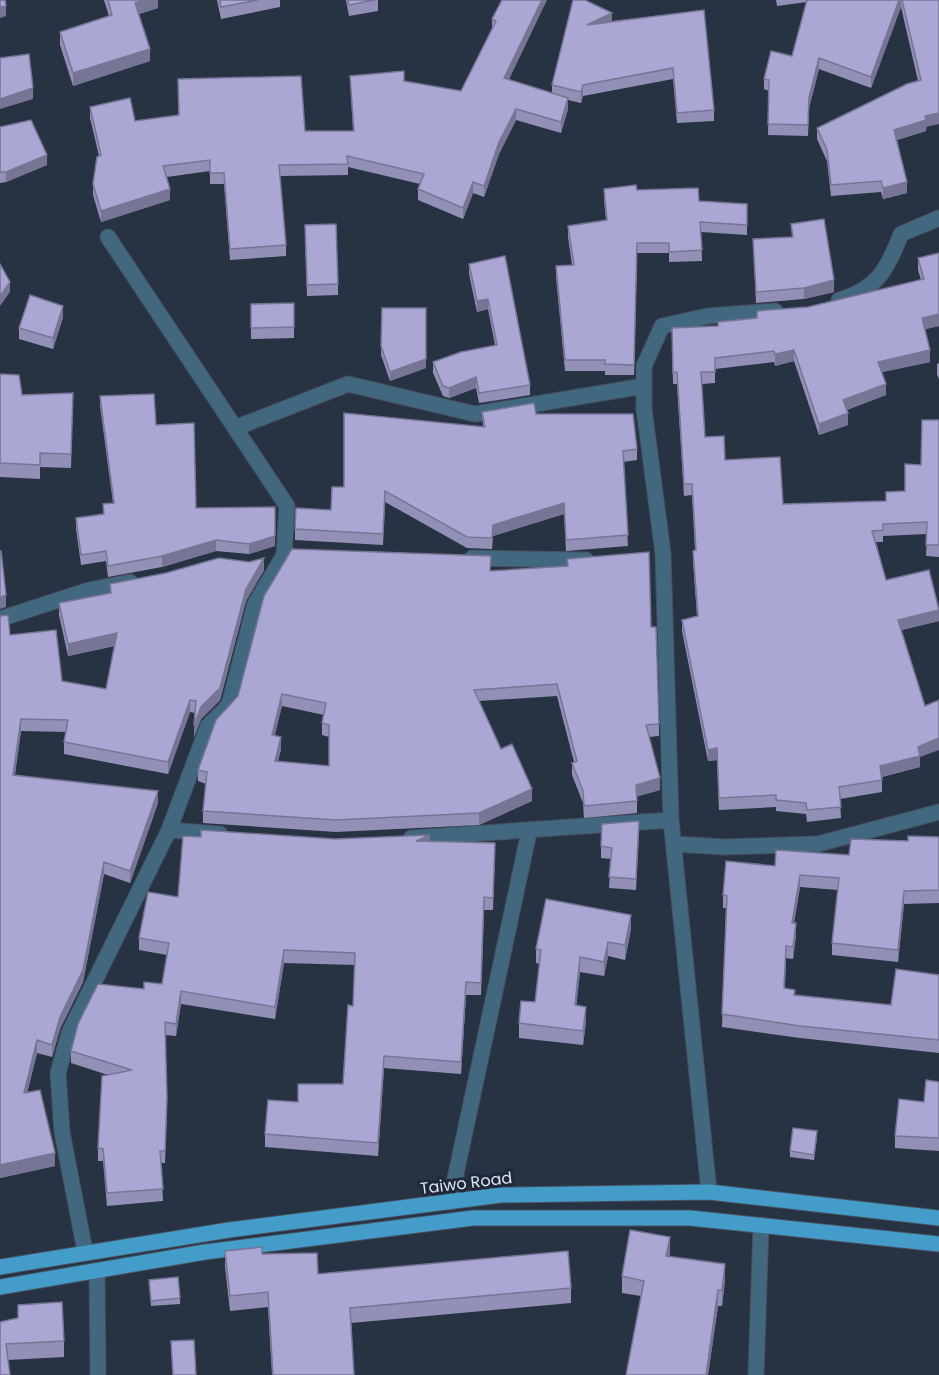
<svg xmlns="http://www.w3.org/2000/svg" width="939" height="1375" viewBox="0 0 939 1375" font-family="Poppins,sans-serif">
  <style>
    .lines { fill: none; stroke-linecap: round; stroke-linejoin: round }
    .minor-casing { stroke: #454f5f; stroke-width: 17 }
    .primary-casing { stroke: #454f5f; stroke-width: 17 }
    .minor { stroke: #41687e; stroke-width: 15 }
    .primary { stroke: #449dc9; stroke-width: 15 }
    .wall { fill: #9290b7; fill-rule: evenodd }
    .shaded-wall { fill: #777595 }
    .building { fill: #aaa7d5; stroke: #777595; stroke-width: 1.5; fill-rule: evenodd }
    .labels { text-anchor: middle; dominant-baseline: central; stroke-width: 6; stroke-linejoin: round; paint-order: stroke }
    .street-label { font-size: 16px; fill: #e0e7f2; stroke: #1e2839 }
  </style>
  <rect width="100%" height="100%" fill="#273243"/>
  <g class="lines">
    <defs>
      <path id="minor" d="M839 300C877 290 888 268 901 234L939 218
        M235 428 348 384 475 414 644 386
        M472 558 586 560
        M0 619 89 590 130 582
        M169 830 220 834
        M411 838 671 820
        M675 844 725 847 818 844 939 812
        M709 1192 671 820 663 553 644 409V366L662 326 708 316 775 311
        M450 1202 529 832
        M85 1251 62 1132 58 1073 69 1033 169 830 208 726 229 705 255 604 284 555 287 506 108 237
        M97 1271 98 1375
        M756 1375 761 1225"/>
      <path id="primary" d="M0 1267 229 1230 501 1195 709 1192 939 1218
        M0 1287 205 1252 473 1218H690L939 1244"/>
    </defs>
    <use href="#minor" class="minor-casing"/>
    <use href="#primary" class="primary-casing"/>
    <use href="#minor" class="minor"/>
    <use href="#primary" class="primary"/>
  </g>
  <path class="wall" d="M104 0H158V8L139 14 150 61 73 86 60 45V32L109 16Z
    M217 0H280V7L221 19Z
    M346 0H378V11L349 16Z
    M502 0 508 80 552 93V85L612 21 704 10 714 110V121L677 123 673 79 583 96 581 103 568 100V109L561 133 516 120 499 154 484 197 473 193 463 219 418 200V189L420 184 348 167V175L280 176 286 245V256L230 260 224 184H210V171L167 177 170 200 101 222 93 195V184L99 156 90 118V107L135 121 305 131H353L350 76 404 81 461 91 492 30V19Z
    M776 0H939L926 131 897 140 907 193 883 199 881 192 831 196 827 161 817 139V128L918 81 901 7 871 88 819 69 809 108 808 136 768 135 769 91 764 89V79L792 56 807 2 777 6Z
    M0 127 47 165 6 182 0 183Z
    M604 189 637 190 699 201 747 215V235L701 232 702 261 669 262V253H637L634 375H605V371H565L556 277V266L572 265 568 237V226L606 220 604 200Z
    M791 224 834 292 804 299 756 303 753 239 792 237Z
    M305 236 338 284V295L307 296Z
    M939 253V326L925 329 930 362 882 372 886 395 847 410 848 425 819 435 794 361 775 366 774 362 715 369V383L702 384 705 437 725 460 783 504 886 501 905 491 921 465 939 420V557L926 556 927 534 883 536V542H876L886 580 939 621 901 630 920 757V767L882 777V792L840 799 841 818 807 822 806 814 776 811V807L719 810 717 760 708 761 682 631V620L697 616 693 562V551L695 550 692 495 684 496 677 384H673L672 339 718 326 808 307 921 280 918 270V258Z
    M505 256 530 385V395L479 403 476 388 449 398 443 396 433 373V362L495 345 488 309 477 312 469 274V264Z
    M294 303V338L251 339V304Z
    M382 308 426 368 390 381 381 355Z
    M63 317 53 349 19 339V328Z
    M939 363V379L937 375V364Z
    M0 374 22 395 73 393 71 468 40 467V479L0 477Z
    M100 396 156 425 196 508 275 546 249 554 216 551 162 567 108 577 106 561 81 565 76 529V518L103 514V504L113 503 100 406Z
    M482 412 536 414 637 449V460L623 462 628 546 566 551 564 514 493 536 492 549 467 548 385 502 383 545 295 540V529L331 510 344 487 483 426Z
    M264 570 246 601 220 700 201 719 194 737 195 713 190 712 168 774 64 754V742L66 732 21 731 15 775 158 803 130 883 104 874 83 982 60 1029 52 1057 37 1053 27 1093 55 1166 0 1178V616L10 635 62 681 106 689 115 646 68 656 59 615V603L110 593V584Z
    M491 571 651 627 659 724V736L649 737 660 790 637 796V813L584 818 583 803 572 775V763L574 762 557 696 479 701 501 749 532 801 479 825 336 832 203 823V811L206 784 198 781V770L216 720ZM282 706 324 715 322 723V735L329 737V766L278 761 281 749 274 736Z
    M639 833 636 890 609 888 611 859 601 858V846Z
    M201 837 430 841 495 856 493 910H484L481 995H466L461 1074 384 1068 378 1156 265 1147V1134L298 1102 343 1084 353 1006 355 965 284 963 275 1019 181 1004 176 1036 165 1035 167 1110 165 1163H161L163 1201 107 1206 103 1161H98V1148L108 1075 71 1063V1051L144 989 162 984 167 955 139 950V938L178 897Z
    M939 837V903L904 904 898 962 832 955V943L838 890 800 887 794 923 796 936 793 959 786 958 785 988 795 995 891 1005 939 975V1053L800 1038 722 1027 726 908H723V895L775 866 849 855 908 841Z
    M631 929 625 960 608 956 604 976 580 972 576 1005 586 1021 583 1045 519 1038V1023L535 1002 540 964 536 963V949Z
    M939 1082V1151L895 1148V1136L924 1102Z
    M817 1137 814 1160 790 1157V1151Z
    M225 1251 262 1254 318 1274 571 1288V1303L351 1323 354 1375H272L268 1307 230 1311 225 1267Z
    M670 1253 669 1257 725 1280 722 1306H718L708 1375H626L641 1296 622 1293V1276Z
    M149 1280 180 1298V1304L151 1306Z
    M18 1305 64 1341V1357L8 1360 0 1322 18 1319Z"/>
  <path class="shaded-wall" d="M144 0H158V8L135 15V3Z
    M542 0H547L504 90V78Z
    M899 0H901V7L871 88V77Z
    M6 6V16L0 18V7Z
    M612 13V24L587 25Z
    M150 49V61L73 86V73Z
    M819 58V69L809 108 808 136 809 97Z
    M583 85V96L581 103V92Z
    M33 88V99L0 109V99Z
    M568 98V109L561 133V122Z
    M516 109V120L499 154 484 197V186L499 142Z
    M939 113V124L926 127V131L894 141V130L925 116Z
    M47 155V165L6 182V172Z
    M473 182V193L463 219V208Z
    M907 182V193L883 199V188Z
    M170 189V200L101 222V211Z
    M834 280V292L804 299V288Z
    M10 282V292L0 306V296Z
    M488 299V309L477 312V301Z
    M63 306V317L53 349V338Z
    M939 314V326L922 330V318Z
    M794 350V361L775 366V354Z
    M930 350V362L878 373V362Z
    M426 359V368L390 381V372Z
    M476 377V388L449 398V388Z
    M886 384V395L843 411V400Z
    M848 413V425L819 435V424Z
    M564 503V514L493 536 492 549 493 525Z
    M275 536V546L249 554V544Z
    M216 540V551L162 567V556Z
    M264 558V570L246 601 220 700 201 719 194 737V725L246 589Z
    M6 595V607L0 609V597Z
    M939 610V621L898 631V620Z
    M117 633V645L68 656V644Z
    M282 694V706L272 747V735Z
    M190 700V712L168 774V762Z
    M21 719V731L13 787V775Z
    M281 737V749L275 773V761Z
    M939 738V750L920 757V767L880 777V766L918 747Z
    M717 748V760L708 761V750Z
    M660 778V790L636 797V785Z
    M532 789V801L479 825V813Z
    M158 791V803L130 883V871Z
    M430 835V847L416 841Z
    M104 862V874L83 982 60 1029 52 1057V1045Z
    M800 875V887L792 935V923Z
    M904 891V904L898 962V950Z
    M631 915V929L625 960V945Z
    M796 923V936L793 959V947Z
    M608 942V956L604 976V962Z
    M284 950V963L275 1019V1007Z
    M580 957V972L575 1020V1005Z
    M466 982V995L461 1074V1062Z
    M181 991V1004L176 1036V1024Z
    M586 1007V1021L583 1045V1031Z
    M37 1040V1053L24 1106V1093Z
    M384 1056V1068L378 1156V1143Z
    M55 1153V1166L0 1178V1165Z
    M670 1237V1253L666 1272V1256Z
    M725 1264V1280L722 1306V1290Z
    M718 1290V1306L708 1375H706Z"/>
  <path class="building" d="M0 0H5L6 6 0 7Z
    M108 0H144L135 3 150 49 73 73 60 32 112 15Z
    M220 0H258L221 7Z
    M348 0H375L349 5Z
    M502 0H542L504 78 568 98 561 122 516 109 499 142 484 186 473 182 463 208 418 189 424 174 347 156 348 164 279 165 286 245 230 249 224 173H210V160L163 166 170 189 101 211 93 184 97 157 101 155 90 107 130 98 135 121 179 115 178 79 301 76 305 131H354L350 76 404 71V81L461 91 496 21 492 19Z
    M573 0H585L612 13 587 25 704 10 714 110 677 113 673 68 583 85 581 92 552 85Z
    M807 0H899L871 77 819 58 809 97 808 125 768 124 769 80 764 79 771 51 792 56Z
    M902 0H939V113L925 116 926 120 894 130 907 182 883 188 881 181 831 185 827 150 817 128 907 84 921 80Z
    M29 54 33 88 0 99V58Z
    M31 120 47 155 6 172H0V127Z
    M636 185 637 190 698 188 699 201 747 204V225L700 222 702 250 669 252V243H637L634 365 605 364V360H565L556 266 574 265 568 226 607 220 604 189Z
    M824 219 834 280 804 288 756 292 753 239 793 237 791 224Z
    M336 224 338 284 307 285 305 225Z
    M939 253V314L922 318 930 350 878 362 886 384 843 400 848 413 819 424 794 350 775 354 774 351 715 358V372H701L705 437 724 436 725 460 780 457 783 504 886 501V492L905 491V464L921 465 922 420H939V545H926L927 522 883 524V530L872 531 886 580 929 570 939 610 898 620 925 706 939 700V738L918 747 920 756 880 766 882 780 839 787 841 807 807 810 806 803 776 800V795L719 798 717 748 708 750 682 620 698 616 693 551 696 550 692 484H684L677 372 673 373 672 328 718 326V322L757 318V311L808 307 924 279 918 258Z
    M505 256 530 385 479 393 476 377 449 388 443 386 433 362 461 352 497 345 488 299 477 301 469 264Z
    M0 264 10 282 0 296Z
    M30 295 63 306 53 338 19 328Z
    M294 303V327L251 328V304Z
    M382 308H426V359L390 372 381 346Z
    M0 374 19 375 22 395 73 393 71 454 40 453V465L0 463Z
    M154 394 156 425 194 423 196 508 275 507V536L249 544 216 540 162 556 108 566 106 551 81 555 76 518 104 514 103 504 114 503 100 396Z
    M534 403 536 414H633L637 449 623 451 628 535 566 540 564 503 493 525 492 538 467 537 385 491 383 534 295 529 296 508 331 510 332 487H344V413L485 427 482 412Z
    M292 549 491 556 490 571 568 566 567 559 649 552 651 627H656L659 724 646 725 660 778 636 785 637 801 584 806 583 791 572 763 577 761 557 684 474 690 501 749 512 744 532 789 479 813 336 820 203 811 207 772 198 770 216 720 238 696 264 596ZM282 694 326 703 322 723 329 725V766L275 761 281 737 272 735Z
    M0 551H1L6 595 0 597Z
    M219 558 249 562 264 558 246 589 220 688 201 707 194 725 196 701 190 700 168 762 64 742 68 720 21 719 13 775 158 791 130 871 104 862 83 970 60 1017 52 1045 37 1040 24 1093 40 1090 55 1153 0 1165V616L8 615 10 635 56 630 62 681 106 689 117 633 68 644 59 603 111 593 110 584 166 573Z
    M639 821 636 879 609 877 612 848 601 846 602 824Z
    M201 830 335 839 430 835 416 841 495 843 493 898 484 897 481 983 466 982 461 1062 384 1056 378 1143 265 1134 268 1100 298 1102V1084H343L348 1005 353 1006 355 953 284 950 275 1007 181 991 176 1024 165 1022 167 1098 165 1151H160L163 1189 107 1193 103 1149 98 1148 102 1076 132 1070 71 1051 78 1024 98 984 144 989V982L162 984 169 943 139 938 148 892 178 897 183 836 201 837Z
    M908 836 939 837V890L904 891 898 950 832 943 839 878 800 875 792 923H796L793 947 786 946 784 988 795 990 794 995 891 1005 896 969 939 975V1040L800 1026 722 1014 727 896 723 895 726 861 775 866 776 850 849 855 851 839 908 841Z
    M546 899 631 915 625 945 608 942 604 962 580 957 575 1005 586 1007 583 1031 519 1023 521 1001 535 1002 541 950 536 949Z
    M926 1080 939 1082V1138L895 1136 899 1099 924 1102Z
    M793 1128 817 1131 814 1155 790 1151Z
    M630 1230 670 1237 666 1256 725 1264 722 1290H718L706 1375H626L644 1281 622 1276Z
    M262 1247V1254L317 1253 318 1274 568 1251 571 1288 350 1308 354 1375H273L268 1292 230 1296 225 1251Z
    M178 1277 180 1298 151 1301 149 1280Z
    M62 1302 64 1341 6 1344 10 1375H0V1322L18 1318V1305Z
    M194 1340 196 1375H173L171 1341Z"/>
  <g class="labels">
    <g class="street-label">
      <text transform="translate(466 1183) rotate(-7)">Taiwo Road</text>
    </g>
  </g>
</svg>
